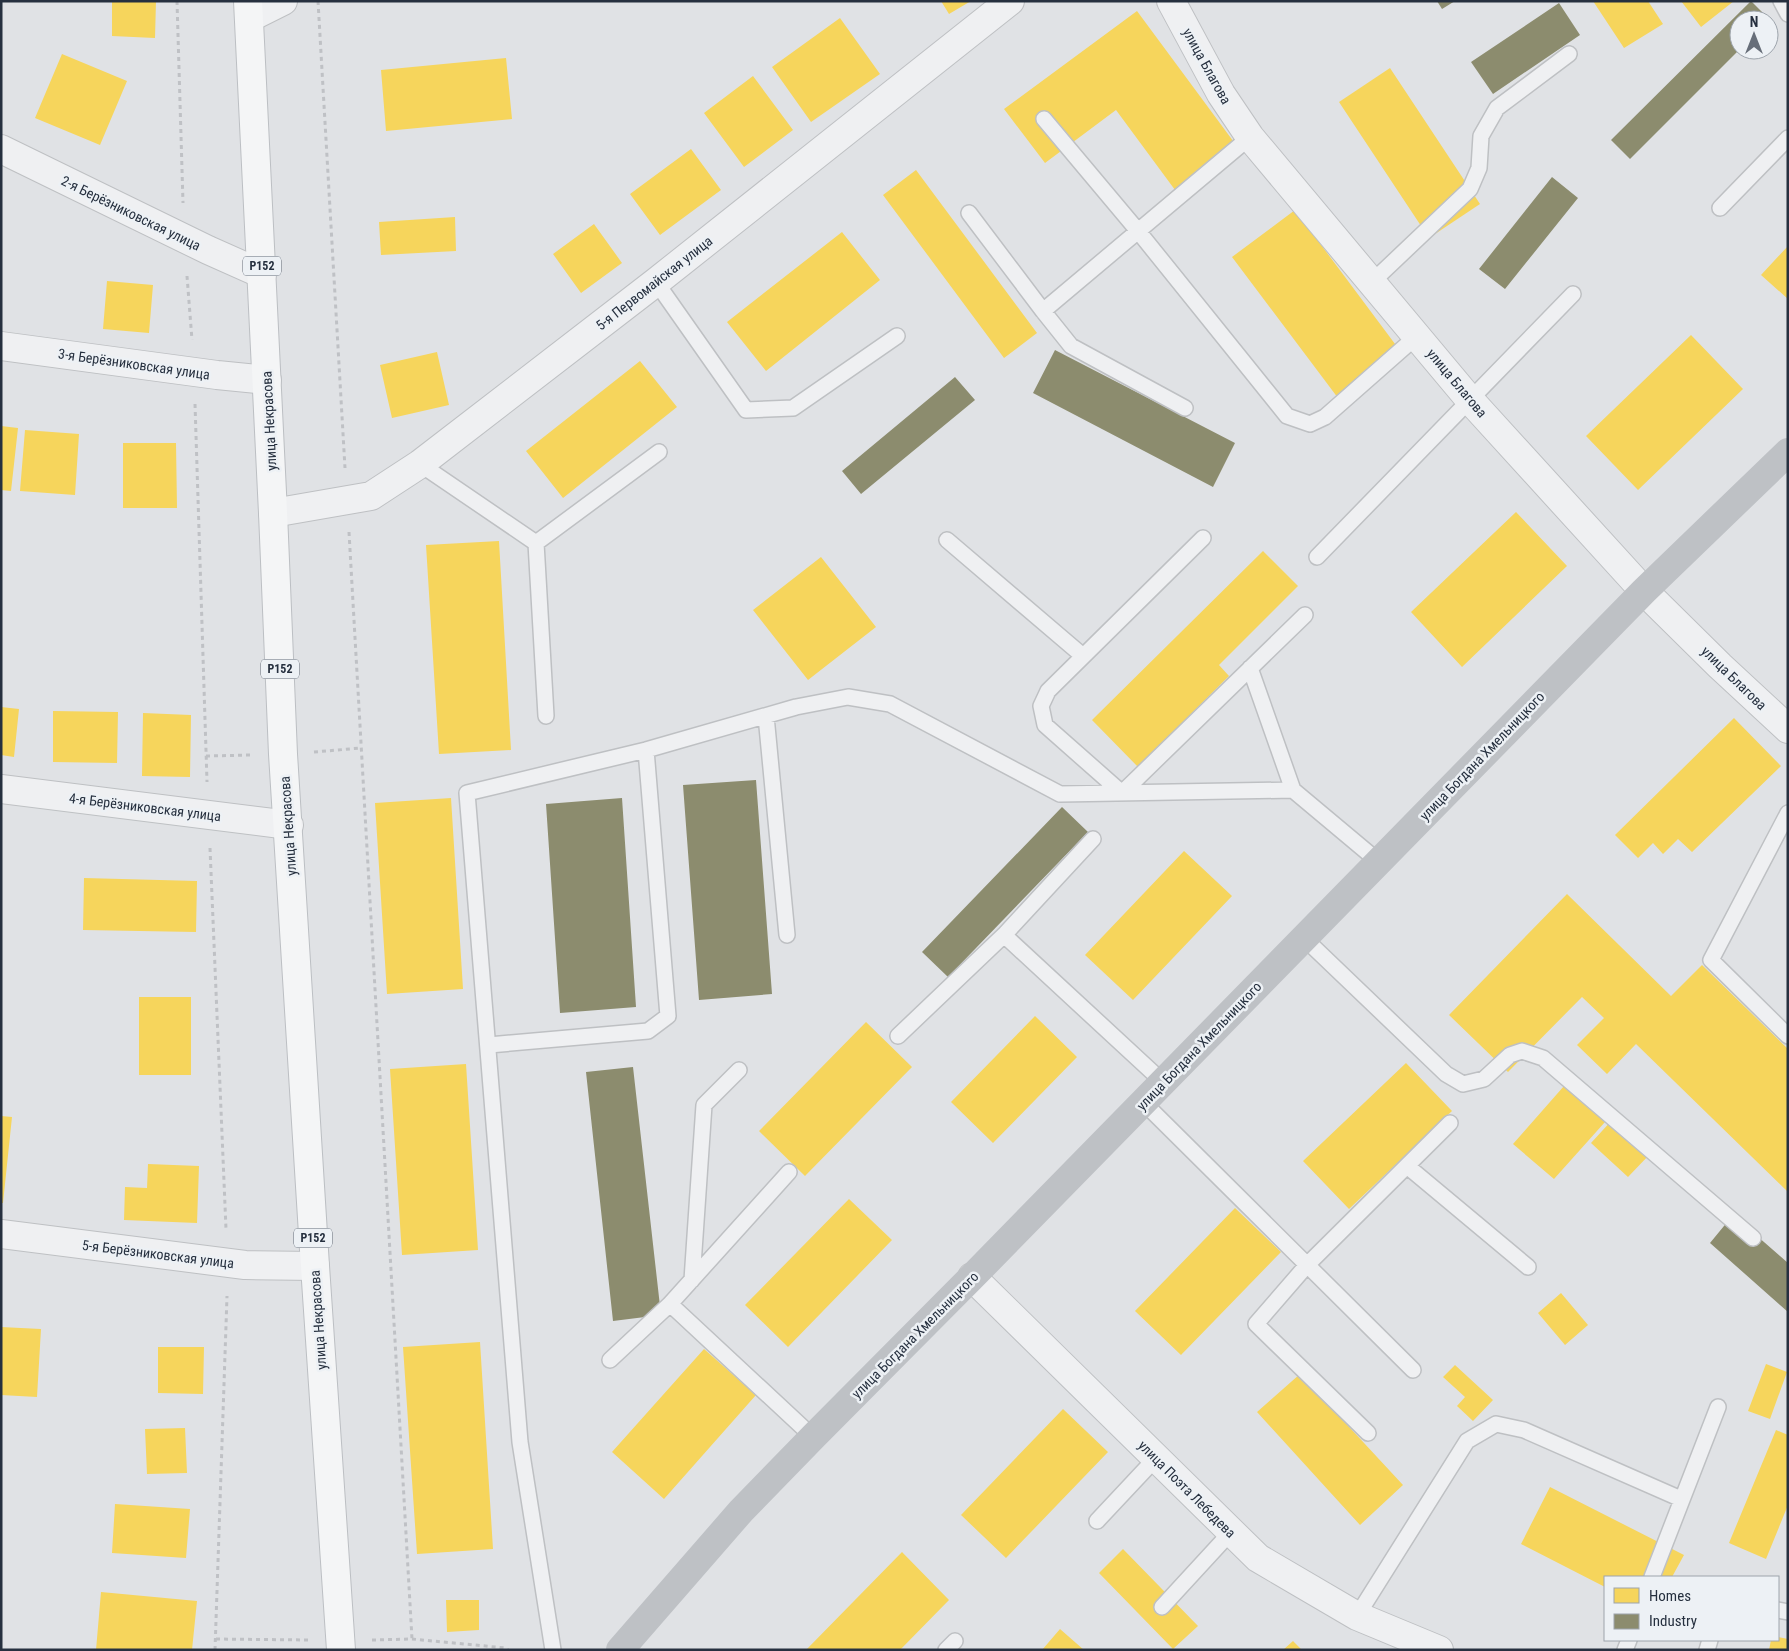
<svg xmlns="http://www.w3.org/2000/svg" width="1789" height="1651" viewBox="0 0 1789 1651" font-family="'Roboto Condensed',sans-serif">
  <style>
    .homes { fill: #f6d55c }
    .industry { fill: #8c8c6e }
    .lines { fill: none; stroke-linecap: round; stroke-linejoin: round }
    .lane-casing { stroke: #bec0c3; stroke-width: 18 }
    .street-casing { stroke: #bec0c3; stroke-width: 30 }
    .primary-casing { stroke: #bcbfc3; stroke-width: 30 }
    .path { stroke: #bfc1c5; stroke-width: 3; stroke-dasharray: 4 4; stroke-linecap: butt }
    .lane { stroke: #eff0f2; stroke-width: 15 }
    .street { stroke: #eff0f2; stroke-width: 28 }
    .secondary { stroke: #bec1c5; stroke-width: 28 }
    .primary { stroke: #f4f5f6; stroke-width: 28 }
    .labels { text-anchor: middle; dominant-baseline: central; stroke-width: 5; stroke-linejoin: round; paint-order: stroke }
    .shield { fill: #edf1f5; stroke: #626a76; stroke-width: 1 }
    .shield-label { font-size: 12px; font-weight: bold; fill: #26303f }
    .street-label { font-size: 14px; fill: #26303f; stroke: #edf1f5 }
  </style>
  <rect width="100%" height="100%" fill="#e0e2e5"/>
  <path class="homes" d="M112 1H156L155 38 112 36Z
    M941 1H971L949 14Z
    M1593 1H1648L1663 24 1624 48Z
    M1681 1H1734L1701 27Z
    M1137 11 1239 149 1178 194 1116 110 1045 163 1004 109Z
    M840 18 880 74 811 122 772 67Z
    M62 54 127 81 100 145 35 118Z
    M506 58 512 119 386 131 381 70Z
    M1390 68 1480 204 1429 238 1339 102Z
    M753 76 793 130 744 167 704 113Z
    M691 149 721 190 660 235 630 194Z
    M916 170 1037 333 1004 358 883 195Z
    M1295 210 1404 356 1341 402 1232 257Z
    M455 217 456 251 381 255 379 222Z
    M594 224 622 263 581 293 553 254Z
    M842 232 880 280 766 371 727 322Z
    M1788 246V299L1761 275Z
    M107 281 153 285 149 333 103 329Z
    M1691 335 1743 389 1638 490 1586 436Z
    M437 352 449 405 392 418 380 365Z
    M640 361 677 407 563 498 526 451Z
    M1 426 18 428 11 491 1 490Z
    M25 430 79 434 75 495 20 491Z
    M123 443H176L177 508H123Z
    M1516 512 1567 566 1462 667 1411 612Z
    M499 541 511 750 439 754 426 545Z
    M1263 551 1298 586 1219 665 1229 676 1138 767 1092 720Z
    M821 557 876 627 808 680 753 610Z
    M1 707 19 709 14 757 1 755Z
    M53 711 118 712 117 763 53 762Z
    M143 713 191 715 190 777 142 776Z
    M1734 718 1781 766 1692 852 1678 839 1663 854 1653 843 1638 858 1615 835Z
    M451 798 463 989 387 994 375 803Z
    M1184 851 1232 896 1133 1000 1085 955Z
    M84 878 197 881 196 932 83 930Z
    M1567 894 1671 996 1702 965 1788 1049V1192L1636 1044 1607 1074 1577 1045 1604 1018 1582 997 1508 1072 1449 1015Z
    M139 997H191V1075H139Z
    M1035 1016 1077 1057 993 1143 951 1102Z
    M866 1022 912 1067 805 1176 759 1131Z
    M1406 1063 1452 1111 1349 1209 1303 1161Z
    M466 1064 478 1250 402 1255 390 1069Z
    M1564 1086 1605 1122 1554 1179 1513 1144Z
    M1 1116 12 1117 3 1203H1Z
    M1613 1119 1650 1154 1628 1177 1591 1143Z
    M148 1164 199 1166 197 1223 124 1220 125 1187 147 1188Z
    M849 1199 892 1240 788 1347 745 1305Z
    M1235 1208 1281 1252 1181 1355 1135 1311Z
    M1561 1293 1588 1325 1565 1345 1538 1313Z
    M1 1327 41 1329 37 1397 1 1395Z
    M480 1342 493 1549 417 1554 403 1347Z
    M158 1347H204L203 1394 158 1393Z
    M704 1349 756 1395 664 1499 612 1452Z
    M1766 1364 1787 1372 1770 1419 1748 1411Z
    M1455 1365 1493 1400 1473 1421 1457 1406 1465 1397 1443 1377Z
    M1300 1374 1403 1485 1360 1525 1257 1412Z
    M1063 1409 1108 1452 1006 1558 961 1515Z
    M185 1428 187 1473 147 1474 145 1429Z
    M1776 1430 1788 1435V1505L1766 1559 1729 1543Z
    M1550 1487 1684 1555 1672 1577H1605V1587L1521 1544Z
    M115 1504 190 1509 186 1558 112 1553Z
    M1123 1549 1198 1626 1173 1649 1099 1573Z
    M902 1552 949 1600 900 1650H806Z
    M101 1592 197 1601 192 1650H96Z
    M446 1600H479V1630L447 1632Z
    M1060 1629 1084 1650H1042Z
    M1778 1637 1788 1639V1650H1769L1771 1640H1778Z
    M1293 1641 1302 1650H1283Z"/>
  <path class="industry" d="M1437 1H1455L1442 9Z
    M1751 1 1770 20H1739V50L1630 159 1611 140Z
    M1559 3 1580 35 1493 94 1471 62Z
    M1552 177 1578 198 1505 289 1479 269Z
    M1055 350 1235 443 1213 487 1033 393Z
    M955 377 975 400 861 494 842 471Z
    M756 780 772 994 699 1000 683 785Z
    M622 798 636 1007 560 1013 546 804Z
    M1062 807 1088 832 948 977 922 952Z
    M633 1067 661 1315 613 1321 586 1072Z
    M1733 1215 1788 1263V1312L1710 1243Z"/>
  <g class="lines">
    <defs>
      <path id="lane" d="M1781 1 1788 14
        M1044 119 1138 231 1287 416 1310 424 1325 417 1417 336
        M1720 208 1788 138
        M969 213 1043 311
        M656 282 746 410 793 408 897 336
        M1372 282 1470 189 1479 168 1481 136 1497 108 1569 54
        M1185 408 1071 346 1043 311 1250 137
        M420 464 536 543 546 716
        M1203 538 1048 691 1041 706 1045 725 1122 793 1305 615
        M947 540 1083 656
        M536 543 659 452
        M1317 557 1573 294
        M1250 668 1293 790
        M766 716 787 935
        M1788 813 1711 960 1788 1036
        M1004 935 1163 1082
        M1304 938 1446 1074 1463 1084 1484 1079 1510 1055 1522 1051 1543 1058 1753 1238
        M898 1036 1004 935 1093 839
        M489 1045 648 1031 668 1016 646 750
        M1143 1102 1413 1370
        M1407 1166 1528 1267
        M692 1280 704 1105 739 1070
        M670 1304 813 1437
        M610 1360 670 1304 789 1172
        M1368 1433 1256 1324 1307 1265 1450 1123
        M1097 1521 1156 1458
        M1652 1577 1718 1407
        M1162 1607 1231 1532
        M1778 1610 1788 1612
        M1357 1616 1467 1441 1496 1424 1524 1430 1681 1499
        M553 1650 520 1442 467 793 646 750 796 707 848 697 890 704 1060 794 1293 790 1379 862
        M946 1650 955 1641
        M1625 1650 1629 1640
        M1707 1650 1710 1640"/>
      <path id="street" d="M1171 1 1221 94 1250 137 1470 400 1644 591 1720 666 1788 729
        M249 18 283 1
        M1 149 208 250 262 274
        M1 346 217 375 267 380
        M273 513 371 496 420 464 656 282 1010 1
        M1 789 289 825
        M1 1234 245 1265 315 1266
        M972 1277 1258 1558 1357 1616 1439 1650"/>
      <path id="primary" d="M248 1 273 513 283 754 315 1266 341 1650"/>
    </defs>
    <use href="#lane" class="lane-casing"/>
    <use href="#street" class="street-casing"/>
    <use href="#primary" class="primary-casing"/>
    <path class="path" d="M177 1 183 203
      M318 1 345 468
      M187 276 192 340
      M195 404 207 782
      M349 532 412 1639
      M314 752 361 748
      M206 756 251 755
      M210 848 226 1229
      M216 1639 308 1640
      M372 1640 412 1639 506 1648 508 1650
      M215 1650 227 1296"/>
    <use href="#lane" class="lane"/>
    <use href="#street" class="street"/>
    <path class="secondary" d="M620 1650 741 1511 813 1437 972 1277 1644 591 1788 452"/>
    <use href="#primary" class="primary"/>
  </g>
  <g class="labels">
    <g class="shield">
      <rect x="243" y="256.5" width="38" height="19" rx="4"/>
      <rect x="261" y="659.5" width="38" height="19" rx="4"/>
      <rect x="294" y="1228.5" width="38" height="19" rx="4"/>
    </g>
    <g class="shield-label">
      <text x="262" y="266">Р152</text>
      <text x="280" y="669">Р152</text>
      <text x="313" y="1238">Р152</text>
    </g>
    <g class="street-label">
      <text transform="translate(1207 66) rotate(61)">улица Благова</text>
      <text transform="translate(131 213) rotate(26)">2-я Берёзниковская улица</text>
      <text transform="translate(654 283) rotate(-38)">5-я Первомайская улица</text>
      <text transform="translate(134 364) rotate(8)">3-я Берёзниковская улица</text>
      <text transform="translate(1457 383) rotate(50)">улица Благова</text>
      <text transform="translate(269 421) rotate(-93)">улица Некрасова</text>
      <text transform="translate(1734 678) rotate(44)">улица Благова</text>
      <text transform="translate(1482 756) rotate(-46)">улица Богдана Хмельницкого</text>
      <text transform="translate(145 807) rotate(7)">4-я Берёзниковская улица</text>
      <text transform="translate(288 826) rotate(-94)">улица Некрасова</text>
      <text transform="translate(1199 1046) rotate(-46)">улица Богдана Хмельницкого</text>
      <text transform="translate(158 1254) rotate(7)">5-я Берёзниковская улица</text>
      <text transform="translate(318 1320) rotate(-94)">улица Некрасова</text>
      <text transform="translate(915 1335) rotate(-45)">улица Богдана Хмельницкого</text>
      <text transform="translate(1187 1489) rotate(45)">улица Поэта Лебедева</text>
    </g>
  </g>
  <rect width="1789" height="1651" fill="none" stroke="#26303f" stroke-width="5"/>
  <rect x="1604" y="1576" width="175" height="65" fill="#edf1f5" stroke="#9da4ac"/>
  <rect x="1614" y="1588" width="25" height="15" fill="#f6d55c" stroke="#9da4ac"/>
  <text x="1649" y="1601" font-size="15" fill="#26303f">Homes</text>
  <rect x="1614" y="1614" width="25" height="15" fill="#8c8c6e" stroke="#9da4ac"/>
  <text x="1649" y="1626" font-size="15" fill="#26303f">Industry</text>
  <g transform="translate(1754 35)"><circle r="24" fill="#edf1f5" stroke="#9da4ac"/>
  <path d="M0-4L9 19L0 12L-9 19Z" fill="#676e79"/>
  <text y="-8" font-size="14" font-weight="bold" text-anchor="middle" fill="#26303f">N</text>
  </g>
</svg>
